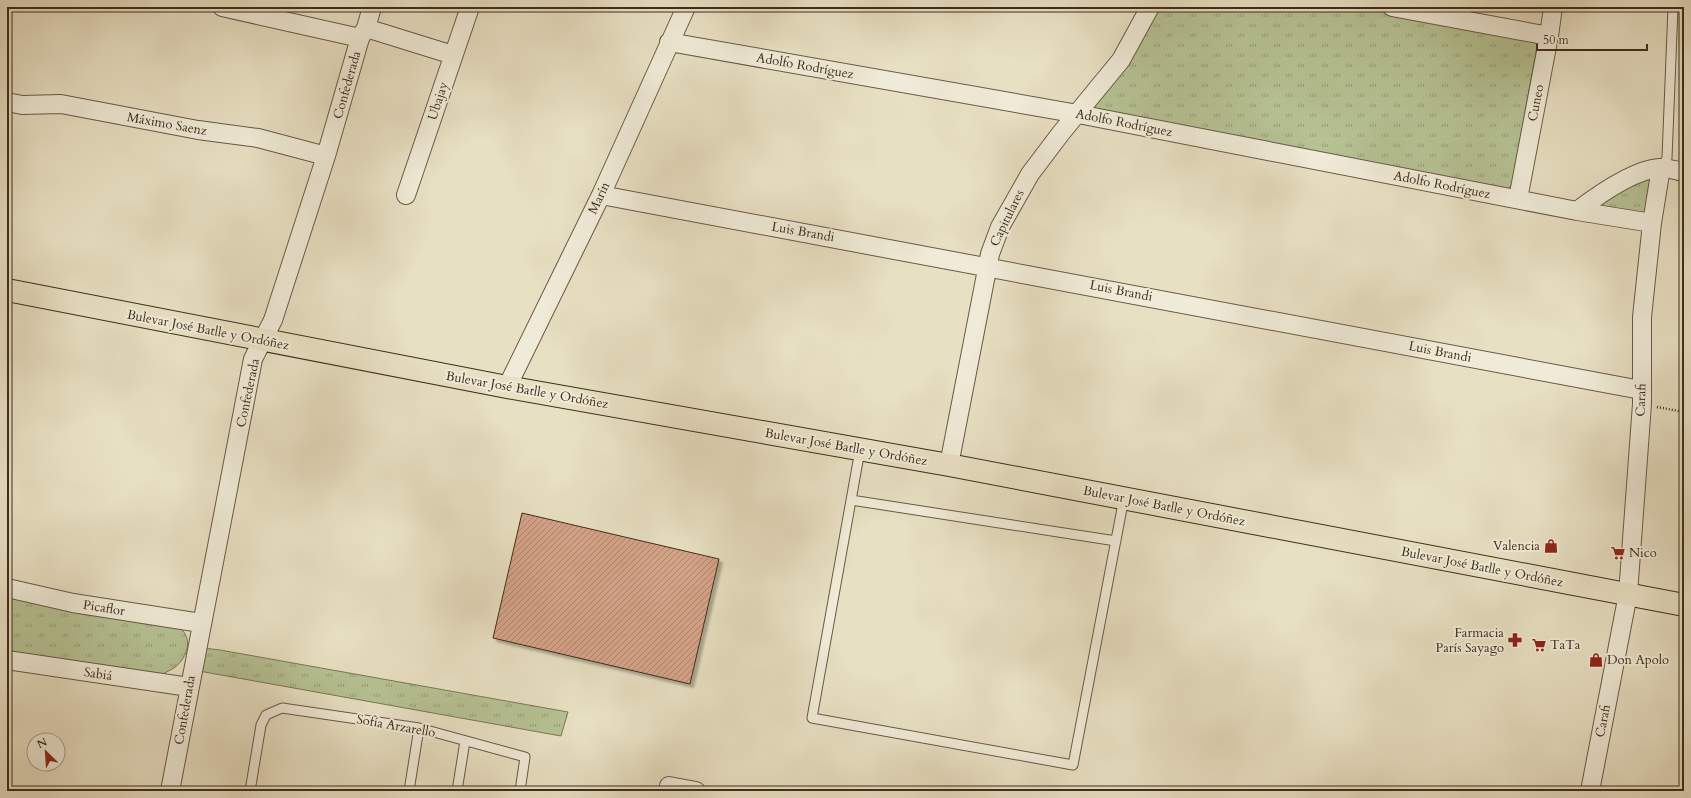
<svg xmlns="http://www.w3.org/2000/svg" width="1691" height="798" viewBox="0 0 1691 798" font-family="Cardo,serif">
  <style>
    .grass { fill: url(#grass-tufts); stroke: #7a7858 }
    .building { fill: url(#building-hatch); stroke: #3d2d1c; filter: url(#shadow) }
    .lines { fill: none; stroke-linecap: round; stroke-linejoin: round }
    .lane-casing { stroke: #685a46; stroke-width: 11 }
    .street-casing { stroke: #685a46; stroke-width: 20 }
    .primary-casing { stroke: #3d2d1c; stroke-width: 24 }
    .path { stroke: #3d2d1c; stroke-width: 2.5; stroke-dasharray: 1 2; stroke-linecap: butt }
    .lane { stroke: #f0ebd8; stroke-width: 9 }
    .street { stroke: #f0ebd8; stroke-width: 18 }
    .primary { stroke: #e8e0c3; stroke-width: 22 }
    .labels { text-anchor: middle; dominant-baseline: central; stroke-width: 4; stroke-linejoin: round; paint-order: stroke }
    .street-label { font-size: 13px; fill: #3d2d1c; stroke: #f0ebd8 }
    .poi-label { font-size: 13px; fill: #3d2d1c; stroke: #f0ebd8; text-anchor: start }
  </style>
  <defs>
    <pattern id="grass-tufts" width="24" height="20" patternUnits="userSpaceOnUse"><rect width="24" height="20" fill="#b6c294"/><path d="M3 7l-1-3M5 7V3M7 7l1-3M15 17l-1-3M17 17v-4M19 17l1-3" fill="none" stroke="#959e78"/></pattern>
    <pattern id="building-hatch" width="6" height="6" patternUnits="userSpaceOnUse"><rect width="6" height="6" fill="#d6a489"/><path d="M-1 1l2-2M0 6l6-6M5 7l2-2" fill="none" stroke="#af866f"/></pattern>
    <filter id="shadow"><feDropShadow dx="3.5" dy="3.5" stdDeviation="1" flood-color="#0004"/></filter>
  </defs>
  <rect width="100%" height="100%" fill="#e8e0c3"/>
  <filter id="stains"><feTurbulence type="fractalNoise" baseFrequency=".005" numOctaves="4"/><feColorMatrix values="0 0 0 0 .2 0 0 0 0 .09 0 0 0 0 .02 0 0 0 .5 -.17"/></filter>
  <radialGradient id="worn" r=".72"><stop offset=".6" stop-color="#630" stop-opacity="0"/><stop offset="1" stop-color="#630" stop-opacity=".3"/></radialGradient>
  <path class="grass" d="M1156 7H1361L1538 40 1512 185 1507 189 1094 111 1092 106Z
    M1652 177 1644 215 1594 209 1593 203Z
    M7 596 176 626C195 635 188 658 174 668 169 671 164 673 159 676L7 654Z
    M203 648 220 650 568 712 561 736 199 671Z"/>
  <path class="building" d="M522 513 719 559 690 684 493 638Z"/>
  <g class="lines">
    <defs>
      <path id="lane" d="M1661 168 1667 158 1673 7
        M860 450 812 718 1073 765 1124 498
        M851 500 1116 541
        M250 791 261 725 266 715 282 708 419 728 525 757 520 791
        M409 791 419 728
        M457 791 465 741"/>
      <path id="street" d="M222 7 360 38
        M1392 7 1549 36
        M366 28 453 55
        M669 42 1078 114 1577 211C1598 195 1633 170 1659 168 1667 167 1676 171 1684 172
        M7 102 22 105 61 104 198 130 258 138 326 156
        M406 195 470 7
        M601 195 1641 390
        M1518 199 1549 36 1553 7
        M1577 211 1652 223
        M507 387 601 195 686 7
        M949 465 990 254 1000 227 1030 174 1061 133 1121 60 1150 7
        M7 588 73 603 201 623
        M7 660 189 687
        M669 786 696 791
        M170 791 253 359 273 320 326 156 360 38 366 28 372 7
        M1590 791 1628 594 1642 404V317L1652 223 1661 168"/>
      <path id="primary" d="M7 290 507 387 949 465 1684 605"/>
    </defs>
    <use href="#lane" class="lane-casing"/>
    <use href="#street" class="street-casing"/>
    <use href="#primary" class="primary-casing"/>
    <path class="path" d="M1657 407 1684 412"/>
    <use href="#lane" class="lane"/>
    <use href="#street" class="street"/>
    <use href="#primary" class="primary"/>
  </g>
  <defs>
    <symbol id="shop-bare" viewBox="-9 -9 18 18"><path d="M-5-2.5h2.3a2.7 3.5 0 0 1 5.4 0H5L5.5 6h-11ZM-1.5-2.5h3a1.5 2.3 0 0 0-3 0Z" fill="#8f2418" stroke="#f0ebd8" stroke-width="2.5" paint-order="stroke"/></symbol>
    <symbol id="supermarket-bare" viewBox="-9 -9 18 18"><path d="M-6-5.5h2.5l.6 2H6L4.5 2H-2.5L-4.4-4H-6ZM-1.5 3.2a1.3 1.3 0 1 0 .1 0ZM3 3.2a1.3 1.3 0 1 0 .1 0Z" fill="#8f2418" stroke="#f0ebd8" stroke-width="2.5" paint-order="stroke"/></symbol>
    <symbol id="pharmacy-bare" viewBox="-9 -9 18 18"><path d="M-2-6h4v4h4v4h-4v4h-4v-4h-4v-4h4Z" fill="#8f2418" stroke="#f0ebd8" stroke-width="2.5" paint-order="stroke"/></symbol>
  </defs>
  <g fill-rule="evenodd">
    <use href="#shop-bare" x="1541" y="536" width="20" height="20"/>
    <use href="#supermarket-bare" x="1608" y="543" width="20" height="20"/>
    <use href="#pharmacy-bare" x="1505" y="630" width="20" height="20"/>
    <use href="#supermarket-bare" x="1529" y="635" width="20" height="20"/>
    <use href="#shop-bare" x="1586" y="650" width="20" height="20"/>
  </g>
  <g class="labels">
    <g class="street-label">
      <text transform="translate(805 66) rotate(10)">Adolfo Rodríguez</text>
      <text transform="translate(347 85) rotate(-74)">Confederada</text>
      <text transform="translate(438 101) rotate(-72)">Ubajay</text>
      <text transform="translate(1536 103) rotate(-79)">Cuneo</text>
      <text transform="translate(1124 123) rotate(11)">Adolfo Rodríguez</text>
      <text transform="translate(167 124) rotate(10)">Máximo Saenz</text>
      <text transform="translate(1442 185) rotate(11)">Adolfo Rodríguez</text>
      <text transform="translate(599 198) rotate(-65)">Marín</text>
      <text transform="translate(1007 218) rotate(-64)">Capitulares</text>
      <text transform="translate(803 232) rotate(10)">Luis Brandi</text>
      <text transform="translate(1121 291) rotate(11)">Luis Brandi</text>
      <text transform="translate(208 330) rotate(11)">Bulevar José Batlle y Ordóñez</text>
      <text transform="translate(1440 352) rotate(11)">Luis Brandi</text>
      <text transform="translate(527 390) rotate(10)">Bulevar José Batlle y Ordóñez</text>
      <text transform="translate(248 393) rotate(-78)">Confederada</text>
      <text transform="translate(1641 400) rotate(-88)">Carafi</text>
      <text transform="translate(846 447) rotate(10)">Bulevar José Batlle y Ordóñez</text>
      <text transform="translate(1164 506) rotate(11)">Bulevar José Batlle y Ordóñez</text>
      <text transform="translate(1482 567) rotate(11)">Bulevar José Batlle y Ordóñez</text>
      <text transform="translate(104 608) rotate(9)">Picaflor</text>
      <text transform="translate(98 674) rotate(8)">Sabiá</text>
      <text transform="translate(185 710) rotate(-80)">Confederada</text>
      <text transform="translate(1603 721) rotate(-79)">Carafi</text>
      <text transform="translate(396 726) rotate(10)">Sofía Arzarello</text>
    </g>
    <g class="poi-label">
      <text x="1540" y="546" text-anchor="end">Valencia</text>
      <text x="1629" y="553">Nico</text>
      <text x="1504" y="633" text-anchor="end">Farmacia<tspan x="1504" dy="15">París Sayago</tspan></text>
      <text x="1550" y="645">TaTa</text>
      <text x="1607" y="660">Don Apolo</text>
    </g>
  </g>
  <rect width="1691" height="798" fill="none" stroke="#e8e0c3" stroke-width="24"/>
  <rect x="8" y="8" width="1675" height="782" fill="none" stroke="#3d2d1c" stroke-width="2"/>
  <rect x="12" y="12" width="1667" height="774" fill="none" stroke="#3d2d1c"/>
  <g transform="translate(46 752) rotate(335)"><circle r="19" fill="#f0ebd8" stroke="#a89f8d"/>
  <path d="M0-3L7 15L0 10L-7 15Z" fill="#8f2418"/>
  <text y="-6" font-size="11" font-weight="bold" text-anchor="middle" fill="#3d2d1c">N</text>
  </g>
  <path d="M1537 44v6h110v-6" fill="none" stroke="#3d2d1c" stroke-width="2"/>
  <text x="1543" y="44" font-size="12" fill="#3d2d1c" stroke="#f0ebd8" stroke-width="3" paint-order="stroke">50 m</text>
  <rect width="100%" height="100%" filter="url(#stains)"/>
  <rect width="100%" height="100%" fill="url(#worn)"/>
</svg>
